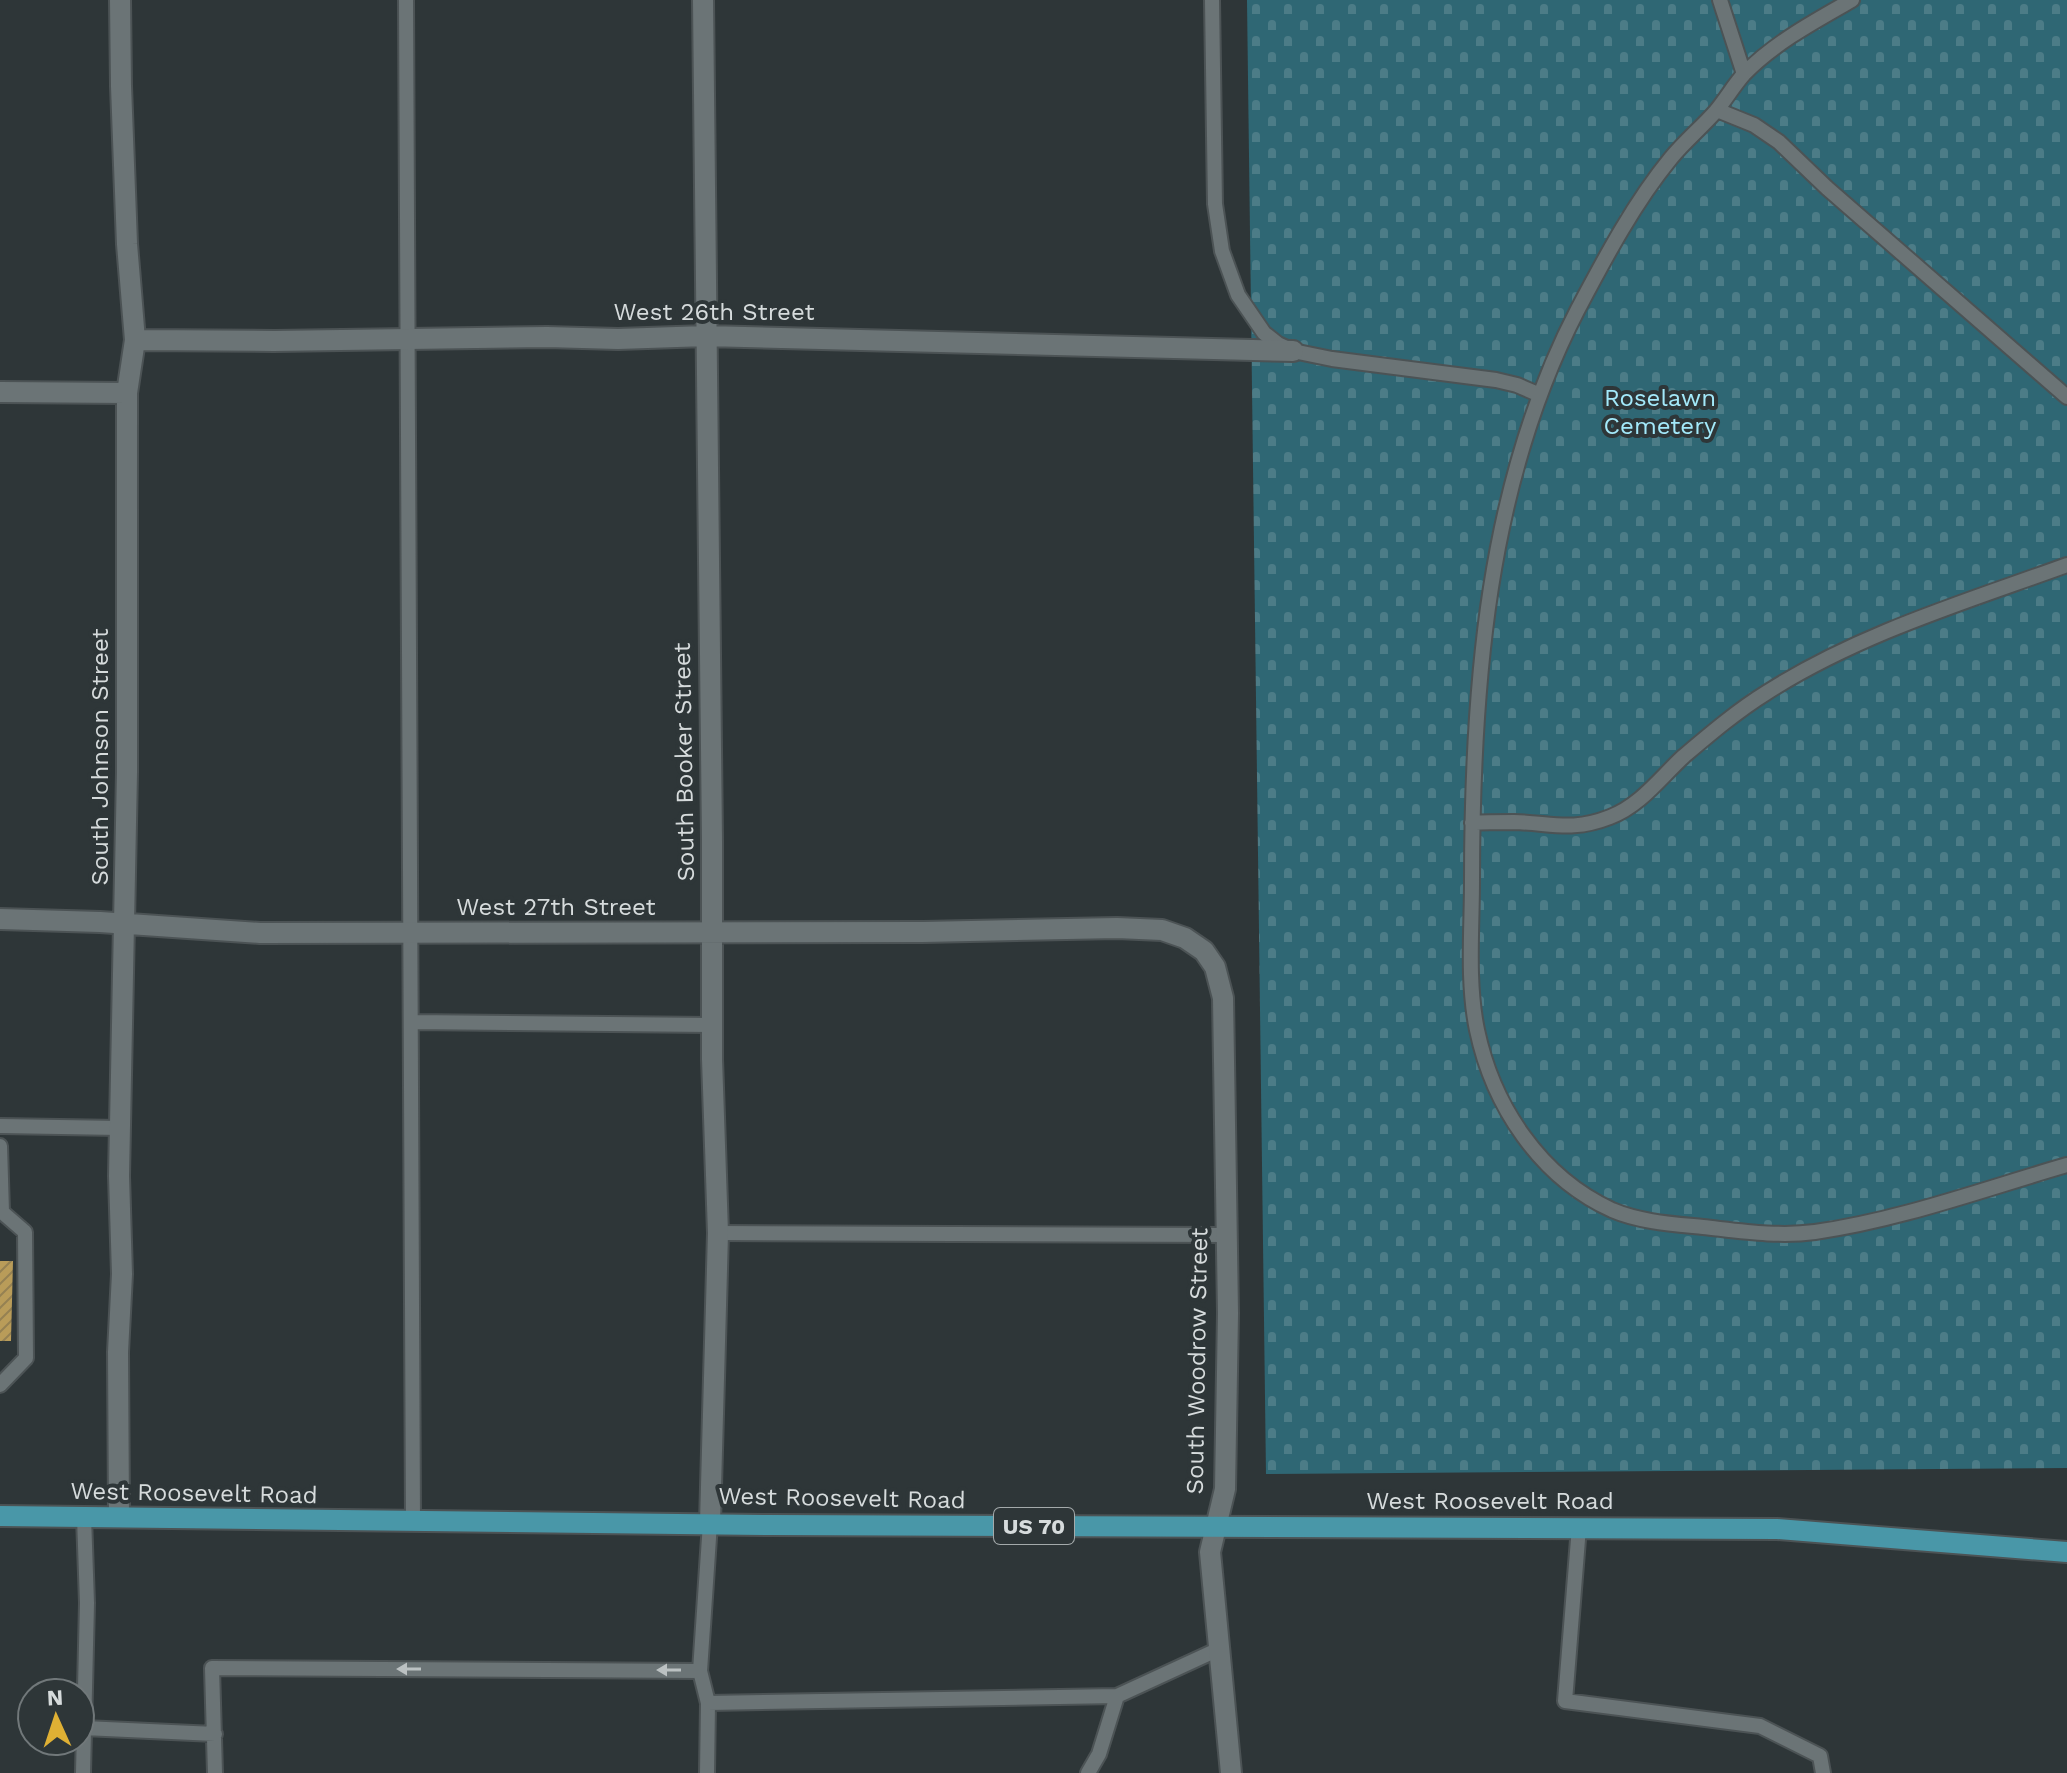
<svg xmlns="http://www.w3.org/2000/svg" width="2067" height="1773" viewBox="0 0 2067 1773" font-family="'Work Sans',sans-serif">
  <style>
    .cemetery { fill: url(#cemetery-stones) }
    .building { fill: url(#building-hatch) }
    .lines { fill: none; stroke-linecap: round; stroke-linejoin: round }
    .lane-casing { stroke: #4c5355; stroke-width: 18 }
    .street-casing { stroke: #4c5355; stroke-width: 24 }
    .primary-casing { stroke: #4c5355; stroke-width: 24 }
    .lane { stroke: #6b7476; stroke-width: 14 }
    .street { stroke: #6b7476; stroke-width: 20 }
    .primary { stroke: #4997a8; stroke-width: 20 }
    .oneway { fill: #bbc1c2 }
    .labels { text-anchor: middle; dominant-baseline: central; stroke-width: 8; stroke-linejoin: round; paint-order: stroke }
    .shield { fill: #2e3638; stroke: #a4aaab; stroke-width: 2 }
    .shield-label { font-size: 22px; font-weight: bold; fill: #d6dbdc }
    .street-label { font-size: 24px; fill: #d6dbdc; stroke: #2e3638 }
    .park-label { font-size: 24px; fill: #a3e9fa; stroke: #2e3638 }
  </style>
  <defs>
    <pattern id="cemetery-stones" width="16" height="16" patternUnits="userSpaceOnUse" patternTransform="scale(2)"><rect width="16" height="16" fill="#2f6774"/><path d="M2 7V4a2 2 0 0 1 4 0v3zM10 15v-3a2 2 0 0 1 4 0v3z" fill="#4c7c87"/></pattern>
    <pattern id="building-hatch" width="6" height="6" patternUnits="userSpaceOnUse" patternTransform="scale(2)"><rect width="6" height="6" fill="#b99c59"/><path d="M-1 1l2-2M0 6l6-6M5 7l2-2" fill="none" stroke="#958152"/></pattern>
  </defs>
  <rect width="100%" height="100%" fill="#2e3638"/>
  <path class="cemetery" d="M1247 0H2067V1468L1266 1474Z"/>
  <path class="building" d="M0 1261H13L11 1341H0Z"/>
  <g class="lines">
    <defs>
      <path id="lane" d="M406 0 413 1521
        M1212 0 1215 204 1222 251 1238 295 1264 333 1278 344 1293 351 1332 359 1496 380 1517 385 1540 395
        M1720 0 1744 74
        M1852 0C1815 21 1774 43 1744 74 1734 85 1726 99 1716 111 1702 127 1685 141 1671 158 1634 203 1605 258 1578 309 1487 484 1472 688 1472 881 1472 930 1467 982 1477 1030 1493 1106 1540 1177 1612 1210 1640 1222 1673 1224 1703 1227 1740 1231 1778 1237 1815 1232 1900 1220 1984 1189 2067 1165
        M1717 110 1754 125 1779 142 1827 188 2067 397
        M1472 823C1486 822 1500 822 1514 822 1552 823 1572 832 1610 817 1641 805 1660 778 1684 756 1710 734 1737 711 1766 693 1858 634 1965 602 2067 565
        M411 1022 711 1025
        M0 1126 120 1128
        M0 1146 2 1212 25 1232 26 1358 0 1385
        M718 1233 1226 1235
        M1579 1527 1565 1701 1760 1726 1820 1756 1823 1773
        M700 1671 710 1523
        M708 1703 1117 1696 1219 1649
        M84 1728 215 1734
        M83 1773 87 1603 84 1517
        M215 1773 212 1668 700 1671 708 1703 707 1773
        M1088 1773 1099 1754 1117 1696"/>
      <path id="street" d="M703 0 712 841V1059L718 1233 710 1523
        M135 340 274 341 547 337 618 339 706 336 1293 351
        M0 392 127 393
        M0 919 100 922 260 933 923 932 1117 928 1162 930 1185 938 1204 951 1215 967 1223 998 1228 1313 1225 1489 1210 1552 1231 1773
        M119 1516 118 1352 122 1274 119 1176 127 772V393L135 340 127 244 121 86 120 0"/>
      <path id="primary" d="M0 1516 771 1525 1777 1529 2067 1552"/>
    </defs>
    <use href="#lane" class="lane-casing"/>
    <use href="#street" class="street-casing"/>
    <use href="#primary" class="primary-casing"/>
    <use href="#lane" class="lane"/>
    <use href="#street" class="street"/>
    <use href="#primary" class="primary"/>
  </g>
  <defs><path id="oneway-solid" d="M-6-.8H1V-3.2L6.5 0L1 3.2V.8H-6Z" transform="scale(2)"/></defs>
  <g class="oneway">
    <use href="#oneway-solid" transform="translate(409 1669) rotate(-180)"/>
    <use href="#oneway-solid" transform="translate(669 1670) rotate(-180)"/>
  </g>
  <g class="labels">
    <rect class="shield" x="994" y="1508" width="80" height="36" rx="6"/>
    <g class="shield-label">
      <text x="1034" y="1526">US 70</text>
    </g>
    <g class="street-label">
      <text x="714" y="312">West 26th Street</text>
      <text transform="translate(100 757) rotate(-90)">South Johnson Street</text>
      <text transform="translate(684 762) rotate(-91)">South Booker Street</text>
      <text x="556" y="907">West 27th Street</text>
      <text transform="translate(1197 1361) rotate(-89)">South Woodrow Street</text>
      <text transform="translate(194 1493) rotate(1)">West Roosevelt Road</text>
      <text transform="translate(842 1498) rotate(1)">West Roosevelt Road</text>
      <text x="1490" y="1501">West Roosevelt Road</text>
    </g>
    <g class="park-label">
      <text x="1660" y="398">Roselawn<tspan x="1660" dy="28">Cemetery</tspan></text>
    </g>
  </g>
  <g transform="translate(56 1717) rotate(357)"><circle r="38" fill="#2e3638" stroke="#71787a" stroke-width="2"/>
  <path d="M0-6L14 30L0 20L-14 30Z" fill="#dfb034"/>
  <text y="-12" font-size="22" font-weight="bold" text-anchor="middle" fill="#d6dbdc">N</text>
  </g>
</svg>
